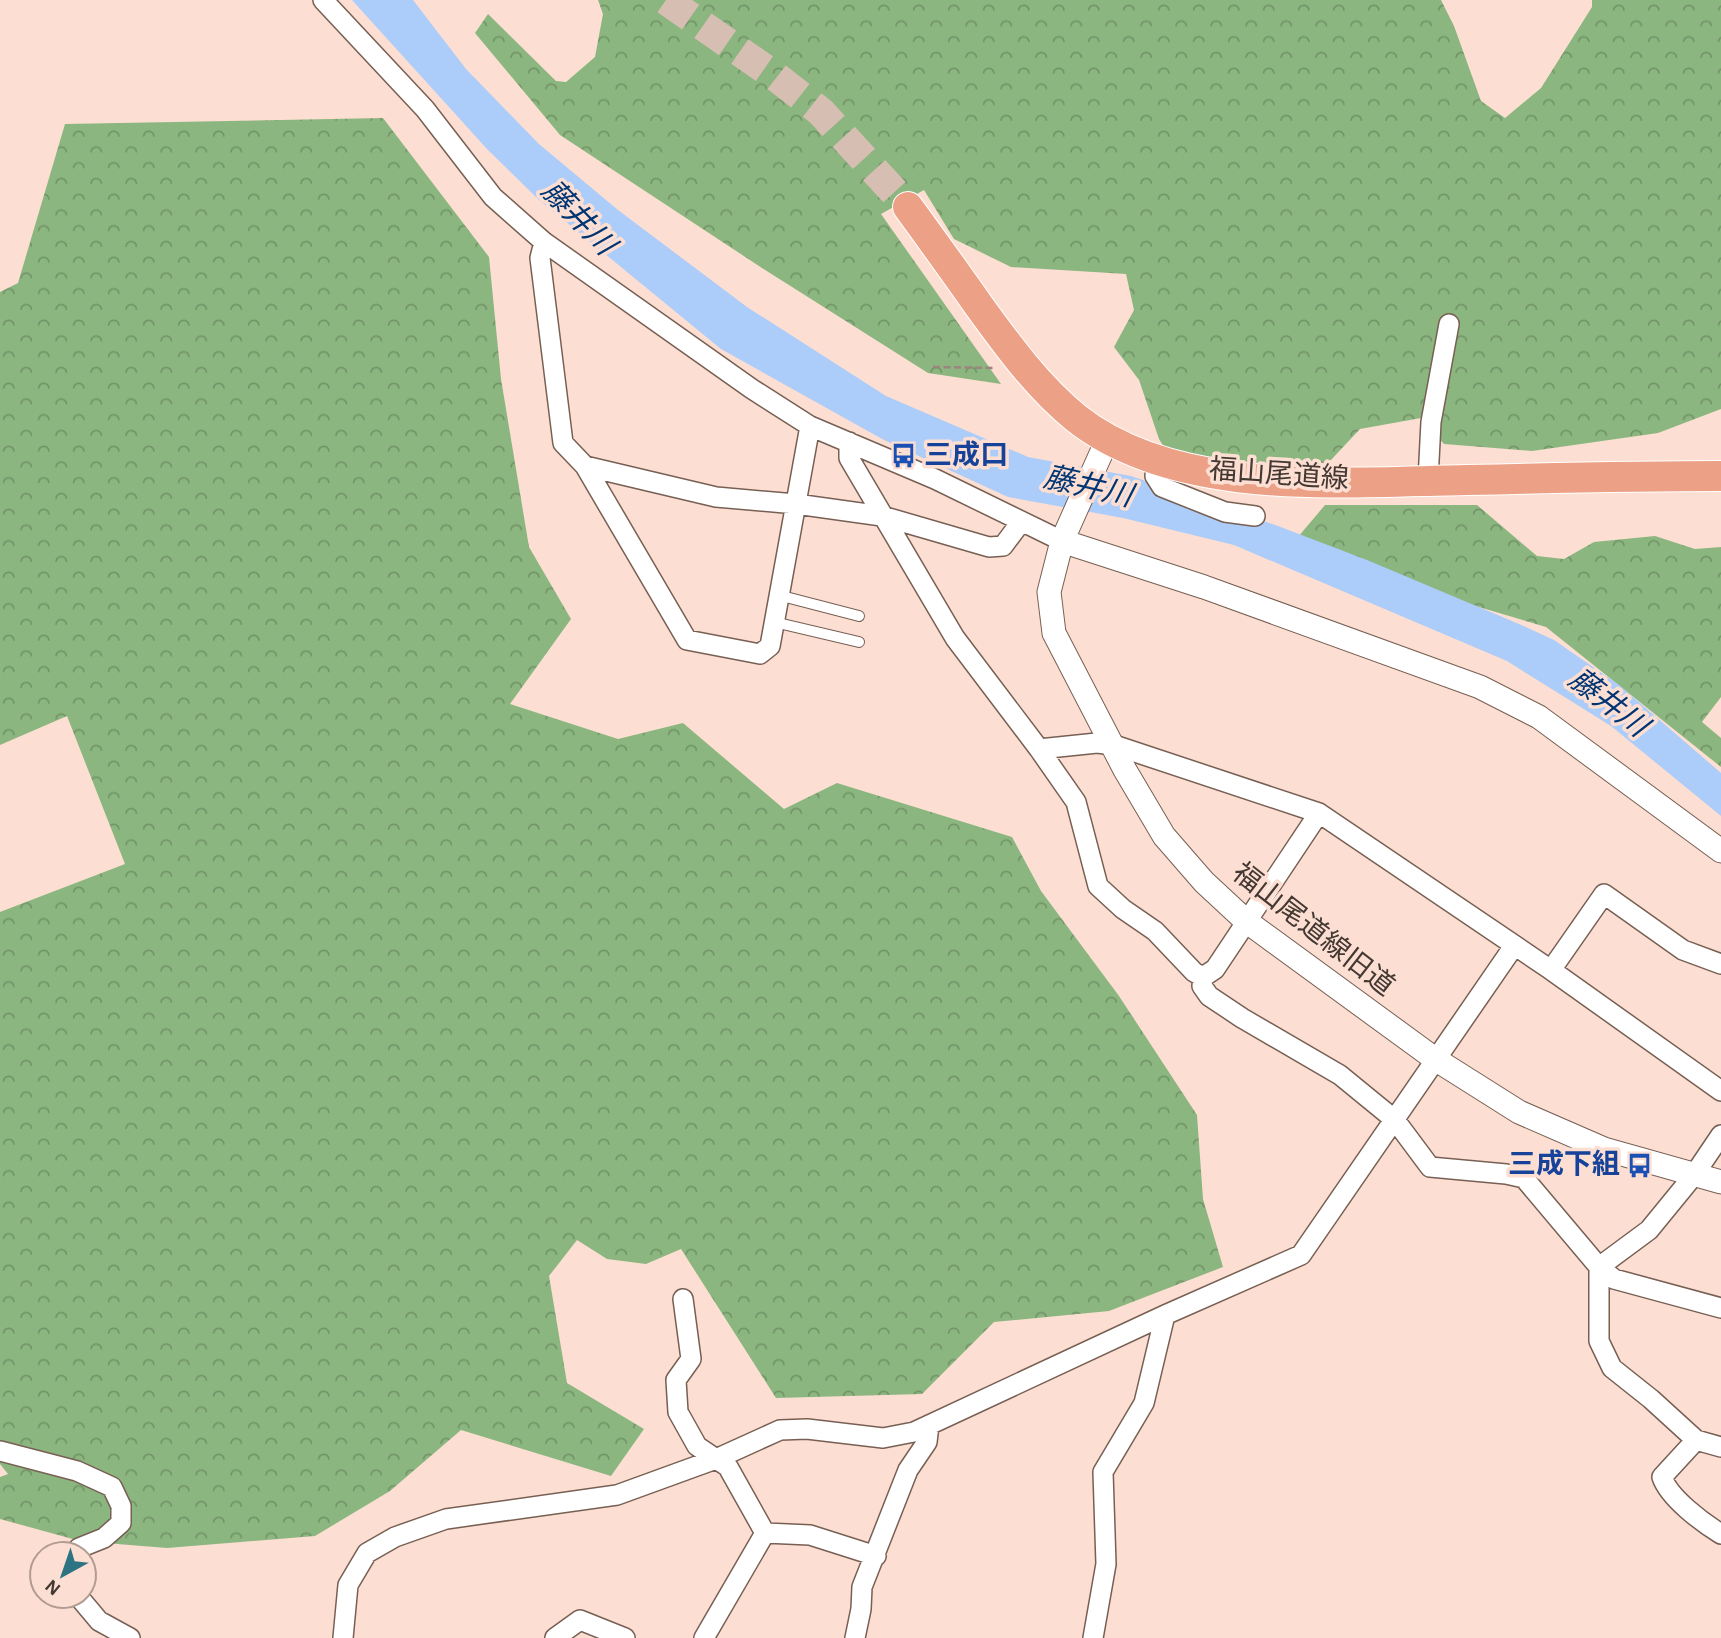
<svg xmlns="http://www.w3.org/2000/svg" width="1721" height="1638" viewBox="0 0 1721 1638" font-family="'Alegreya Sans','Noto Sans JP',sans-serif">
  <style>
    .forest { fill: url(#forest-crowns) }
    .water { fill: #acccf9 }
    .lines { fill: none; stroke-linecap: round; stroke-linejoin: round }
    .primary-tunnel { stroke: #d7beb2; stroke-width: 30; stroke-dasharray: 30 15; stroke-linecap: butt }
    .service-casing { stroke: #775f53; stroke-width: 12 }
    .minor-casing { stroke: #775f53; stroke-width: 22 }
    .tertiary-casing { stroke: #775f53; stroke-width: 25 }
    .primary-casing { stroke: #fff; stroke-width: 32 }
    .path { stroke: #9a867d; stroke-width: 2.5; stroke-dasharray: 7 3.5; stroke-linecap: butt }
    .service { stroke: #fff; stroke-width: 10 }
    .minor { stroke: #fff; stroke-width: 19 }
    .tertiary { stroke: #fff; stroke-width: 23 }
    .primary { stroke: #eca187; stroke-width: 30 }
    .labels { text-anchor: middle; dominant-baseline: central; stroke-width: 7; stroke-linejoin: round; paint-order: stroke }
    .transit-label { font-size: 28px; font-weight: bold; fill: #164399; stroke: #fcdfd2; text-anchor: start }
    .street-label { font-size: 28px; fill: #443833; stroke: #fcdfd2 }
    .water-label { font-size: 30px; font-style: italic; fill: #003574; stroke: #fcdfd2 }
  </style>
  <defs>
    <pattern id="forest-crowns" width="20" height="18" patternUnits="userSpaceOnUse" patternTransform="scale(1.75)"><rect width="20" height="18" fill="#8bb67f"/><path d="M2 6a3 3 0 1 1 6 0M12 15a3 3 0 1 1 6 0" fill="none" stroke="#739569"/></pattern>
  </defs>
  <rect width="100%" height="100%" fill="#fcdfd2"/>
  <path class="forest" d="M598 0H1441L1454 26 1481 101 1505 118 1541 88 1592 7V0H1721V409L1658 433 1532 451 1444 444 1421 418 1360 429 1316 476 1181 475 1159 439 1139 380 1114 347 1134 310 1126 274 1011 267 954 239 924 190 881 214 1001 384 928 373 762 268 560 135 475 33 488 14 556 81 566 82 595 57 603 14Z
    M383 118 489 257 501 379 529 547 571 619 510 704 618 739 683 723 784 809 837 783 1012 837 1041 891 1119 996 1197 1115 1203 1199 1223 1267 1109 1311 994 1322 922 1394 776 1398 681 1249 646 1264 607 1259 577 1240 549 1276 567 1383 644 1429 611 1476 461 1430 390 1491 315 1536 167 1548 80 1541 0 1519V1477L8 1474 0 1464V912L125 864 67 716 0 745V292L18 283 65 124Z
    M1325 505H1477L1537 556 1564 559 1594 542 1655 536 1695 549 1721 547V697L1702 722 1721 738V767L1546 627 1287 550Z"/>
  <path class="water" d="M352 0H413L466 69 539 144 618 210 747 307 886 396 1028 457 1131 476 1278 526 1367 560 1519 624 1554 640 1619 685 1721 773V816L1611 726 1507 661 1234 545 1123 518 1008 497 884 440 721 349 538 199 487 149Z"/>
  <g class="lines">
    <path class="primary-tunnel" d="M666 0 775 76 821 112 908 207"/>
    <defs>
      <path id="service" d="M778 595 859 616
        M774 622 859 642"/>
      <path id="minor" d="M323 0 425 109 493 197 544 242 752 389 810 426 935 479 1062 541
        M544 242 540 258 563 443 585 466 687 640 760 654 770 646 810 426
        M849 442V458L955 638 1039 749 1076 802 1098 886 1123 909 1155 931 1194 972 1203 977 1215 969 1319 813
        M1157 459 1155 476 1162 487 1225 512 1255 516
        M585 466 716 497 796 504 882 516 989 547 1003 546 1021 522
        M1428 480 1431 422 1449 324
        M1039 749 1097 743 1114 745 1319 813 1551 970 1721 1091
        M1551 970 1604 894 1683 950 1721 964
        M1203 977 1202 986 1209 996 1242 1018 1340 1075 1395 1120 1430 1167 1506 1174 1524 1178 1599 1267V1341L1612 1368 1651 1399 1696 1440 1721 1447
        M1721 1135 1694 1175 1649 1230 1599 1267 1614 1279 1721 1308
        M683 1299 691 1359 676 1380 678 1412 697 1446 728 1467 765 1533
        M1696 1440 1662 1477C1669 1498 1703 1523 1721 1534
        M0 1451 77 1471 112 1487 121 1506V1523L104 1538 79 1548 78 1554
        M78 1596 99 1621 130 1638
        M343 1638 348 1585 367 1553 395 1537 446 1519 617 1495 716 1459 780 1430 807 1429 883 1438 914 1432 1165 1315 1301 1255 1514 946
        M555 1638 580 1620 625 1638
        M704 1638 765 1533 810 1535 876 1556
        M855 1638 861 1609 862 1587 908 1470 927 1442 929 1425
        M1093 1638 1106 1564 1103 1472 1144 1403 1165 1315"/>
      <path id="tertiary" d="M1108 438 1062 541 1049 592 1054 633 1125 770 1164 836 1204 882 1246 921 1435 1059 1519 1112 1604 1149 1721 1182
        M1062 541 1204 587 1480 687 1539 717 1721 851"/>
      <path id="primary" d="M908 207C932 240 956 273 979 306 1008 346 1037 386 1076 418 1177 498 1345 482 1467 480 1551 478 1636 476 1721 476"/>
    </defs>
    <use href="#service" class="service-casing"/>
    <use href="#minor" class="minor-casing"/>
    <use href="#tertiary" class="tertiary-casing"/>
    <use href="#primary" class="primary-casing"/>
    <path class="path" d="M933 367 996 368"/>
    <use href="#service" class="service"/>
    <use href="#minor" class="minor"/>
    <use href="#tertiary" class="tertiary"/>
    <use href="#primary" class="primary"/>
  </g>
  <defs>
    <symbol id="bus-bare" viewBox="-9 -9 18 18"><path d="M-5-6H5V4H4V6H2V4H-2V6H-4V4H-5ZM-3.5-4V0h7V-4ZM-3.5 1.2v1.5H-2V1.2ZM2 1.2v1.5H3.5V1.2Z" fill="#1a4fb4" stroke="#fcdfd2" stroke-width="2.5" paint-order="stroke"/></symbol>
  </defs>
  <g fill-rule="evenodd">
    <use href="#bus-bare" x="886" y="438" width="35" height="35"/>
    <use href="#bus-bare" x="1622" y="1148" width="35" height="35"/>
  </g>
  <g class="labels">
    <g class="transit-label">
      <text x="924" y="456">三成口</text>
      <text x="1620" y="1165" text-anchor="end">三成下組</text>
    </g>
    <g class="street-label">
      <text transform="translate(1279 475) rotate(4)">福山尾道線</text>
      <text transform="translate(1313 930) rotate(38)">福山尾道線旧道</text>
    </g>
    <g class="water-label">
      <text transform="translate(578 218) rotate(46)">藤井川</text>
      <text transform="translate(1088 487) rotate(13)">藤井川</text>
      <text transform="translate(1608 703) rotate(38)">藤井川</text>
    </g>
  </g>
  <g transform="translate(63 1575) rotate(220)"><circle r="33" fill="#fcdfd2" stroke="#b29c92" stroke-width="2"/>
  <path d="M0-5L12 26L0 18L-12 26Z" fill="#2e7382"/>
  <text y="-10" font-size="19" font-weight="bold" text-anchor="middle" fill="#443833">N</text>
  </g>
</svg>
